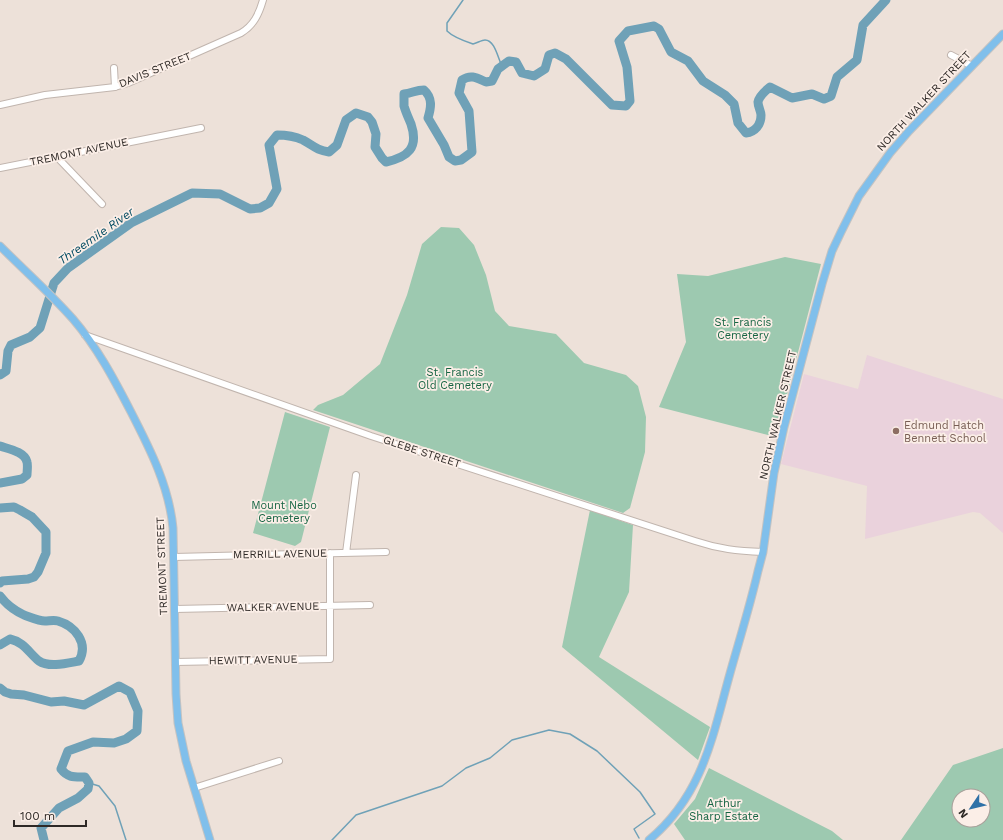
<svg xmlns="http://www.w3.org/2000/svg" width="1003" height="840" viewBox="0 0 1003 840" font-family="'Work Sans',sans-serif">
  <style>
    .education { fill: #ead2dc }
    .green { fill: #9dc9b0; fill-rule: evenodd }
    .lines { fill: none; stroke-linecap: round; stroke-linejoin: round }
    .stream { stroke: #6fa1b7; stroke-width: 1.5 }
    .river { stroke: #6fa1b7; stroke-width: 9 }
    .minor-casing { stroke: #c1b5ae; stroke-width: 8 }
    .major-casing { stroke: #c4c3c2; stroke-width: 9 }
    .minor { stroke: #fff; stroke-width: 6 }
    .major { stroke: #80bfeb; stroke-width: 7 }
    .education-dot { fill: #8d6e63; stroke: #fbeee7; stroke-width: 1.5 }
    .labels { text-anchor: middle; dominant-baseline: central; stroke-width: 3.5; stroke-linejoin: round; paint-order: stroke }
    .street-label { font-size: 11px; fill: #2e2926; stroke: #fbeee7 }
    .park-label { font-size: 11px; fill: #166543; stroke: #fbeee7 }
    .education-label { font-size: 11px; fill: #785e54; stroke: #fbeee7; text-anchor: start }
    .water-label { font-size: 12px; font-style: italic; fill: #004a61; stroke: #fbeee7 }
  </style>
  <rect width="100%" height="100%" fill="#ede1d9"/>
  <path class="education" d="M867 355 1003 399V533L980 513 973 512 865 539 867 486 781 464 804 374 858 389Z"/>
  <path class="green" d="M441 227 459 228 474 245 486 275 495 311 509 326 556 334 584 363 626 375 638 386 646 417 645 452 630 508 623 513 313 410 318 405 343 395 380 364 407 295 422 244Z
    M785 257 821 264 776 437 659 407 686 342 677 274 708 276Z
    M285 412 330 427 301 542 295 546 253 533Z
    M590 510 633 525 629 592 599 657 710 727 698 760 562 647Z
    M1003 748V840H901L953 765ZM959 796H983V820H959Z
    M709 768 832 831 843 840H685L674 824 695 799Z"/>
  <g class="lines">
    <path class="stream" d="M463 0 447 23V31C453 37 464 41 473 44 477 43 482 40 485 40 495 40 498 59 502 66
      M89 783 99 786 115 806 126 840
      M332 840 356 815 442 786 466 768 490 758 512 740 549 730 570 734 597 751 640 792 655 814 634 829 639 838"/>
    <path class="river" d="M0 375 6 371 8 351 11 345 30 337 40 328 54 283 68 268 131 223 192 193 220 194 250 209 260 208 269 203 277 189 269 145 277 135C286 135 294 136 303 140 314 146 316 150 329 152L337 145 346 120 356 113 368 117 372 122 376 134 375 147 382 158 386 162C408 157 419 148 411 124 409 119 406 113 404 106 404 102 404 98 404 94 412 93 416 90 424 90 433 98 431 108 428 118L444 145 449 157 455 161 461 160 472 152 469 111 459 93 462 80C471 74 477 78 486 82L492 81 498 69 509 61 516 62 522 73 534 76 545 69 549 55 555 53 566 59 612 105 626 106 630 101 627 67 619 41 628 31 654 26 659 29 671 52 688 61 703 81 725 95 734 104 738 123 746 133C755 132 761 125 761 115 761 111 758 107 758 102 759 96 765 91 770 87L792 98 812 94 824 99 831 96 837 77 857 60 863 25 886 0
      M0 446C9 449 25 452 27 462 28 466 27 471 27 475L22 479 0 483
      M0 508 14 507 20 510 32 517 46 532V553L38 572 34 577 28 579 2 581 0 583
      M0 596C6 604 15 611 24 615 30 617 39 621 45 621 49 621 54 620 58 621 75 626 89 643 79 661 68 663 49 668 39 661 29 653 24 642 10 639L0 645
      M0 688 5 692 11 694 24 695 51 702 64 701 84 705 119 686 130 692 138 711 137 731 126 739 114 743 93 742 68 751 61 769C68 778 74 777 85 777L89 783 88 789 78 798 59 808 41 828 44 840"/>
    <defs>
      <path id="minor" d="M951 55 972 66
        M114 68 115 87
        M0 105 45 95 115 87 128 83 241 33C254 25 259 14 263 0
        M56 156 102 204
        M0 168 201 128
        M85 335 371 436 695 541C719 549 737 551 763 552
        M346 553 356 475
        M174 557 386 552
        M175 609 370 605
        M175 662 330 659V553
        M194 788 279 761"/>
      <path id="major" d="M0 246C24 270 50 293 73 319 97 347 114 379 131 412 150 449 169 486 173 528L176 694 178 723 186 761 210 840
        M649 840C702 796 712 739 729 677 739 641 750 606 758 571L763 552 774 473 784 427 822 284 832 251 841 232 859 196 890 153 909 131 1003 34"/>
    </defs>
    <use href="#minor" class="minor-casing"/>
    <use href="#major" class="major-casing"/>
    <use href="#minor" class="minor"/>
    <use href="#major" class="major"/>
  </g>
  <circle class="education-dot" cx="896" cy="431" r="4"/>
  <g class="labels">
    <g class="street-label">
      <text transform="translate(155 70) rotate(-22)">DAVIS STREET</text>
      <text transform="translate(924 101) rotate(-47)">NORTH WALKER STREET</text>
      <text transform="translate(79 152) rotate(-12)">TREMONT AVENUE</text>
      <text transform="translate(778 415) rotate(-77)">NORTH WALKER STREET</text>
      <text transform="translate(422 452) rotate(18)">GLEBE STREET</text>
      <text transform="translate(280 554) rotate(-1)">MERRILL AVENUE</text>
      <text transform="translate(162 566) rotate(-92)">TREMONT STREET</text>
      <text transform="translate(273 607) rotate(-1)">WALKER AVENUE</text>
      <text transform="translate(253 660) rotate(-1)">HEWITT AVENUE</text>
    </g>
    <g class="park-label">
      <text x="743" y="322">St. Francis<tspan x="743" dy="13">Cemetery</tspan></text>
      <text x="455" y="372">St. Francis<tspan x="455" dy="13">Old Cemetery</tspan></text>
      <text x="284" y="505">Mount Nebo<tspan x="284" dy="13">Cemetery</tspan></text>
      <text x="724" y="803">Arthur<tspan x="724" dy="13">Sharp Estate</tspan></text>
    </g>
    <g class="education-label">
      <text x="904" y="425">Edmund Hatch<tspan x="904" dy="13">Bennett School</tspan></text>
    </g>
    <g class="water-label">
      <text transform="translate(96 236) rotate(-35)">Threemile River</text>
    </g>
  </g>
  <g transform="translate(971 808) rotate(235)"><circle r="19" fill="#fbeee7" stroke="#a99f9a"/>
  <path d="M0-3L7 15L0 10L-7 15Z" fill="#2f71a7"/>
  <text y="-6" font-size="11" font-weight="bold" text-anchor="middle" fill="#2e2926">N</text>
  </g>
  <path d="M14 820v6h72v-6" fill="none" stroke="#2e2926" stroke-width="2"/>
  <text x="20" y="820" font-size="12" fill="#2e2926" stroke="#fbeee7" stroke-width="3" paint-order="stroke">100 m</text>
</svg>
